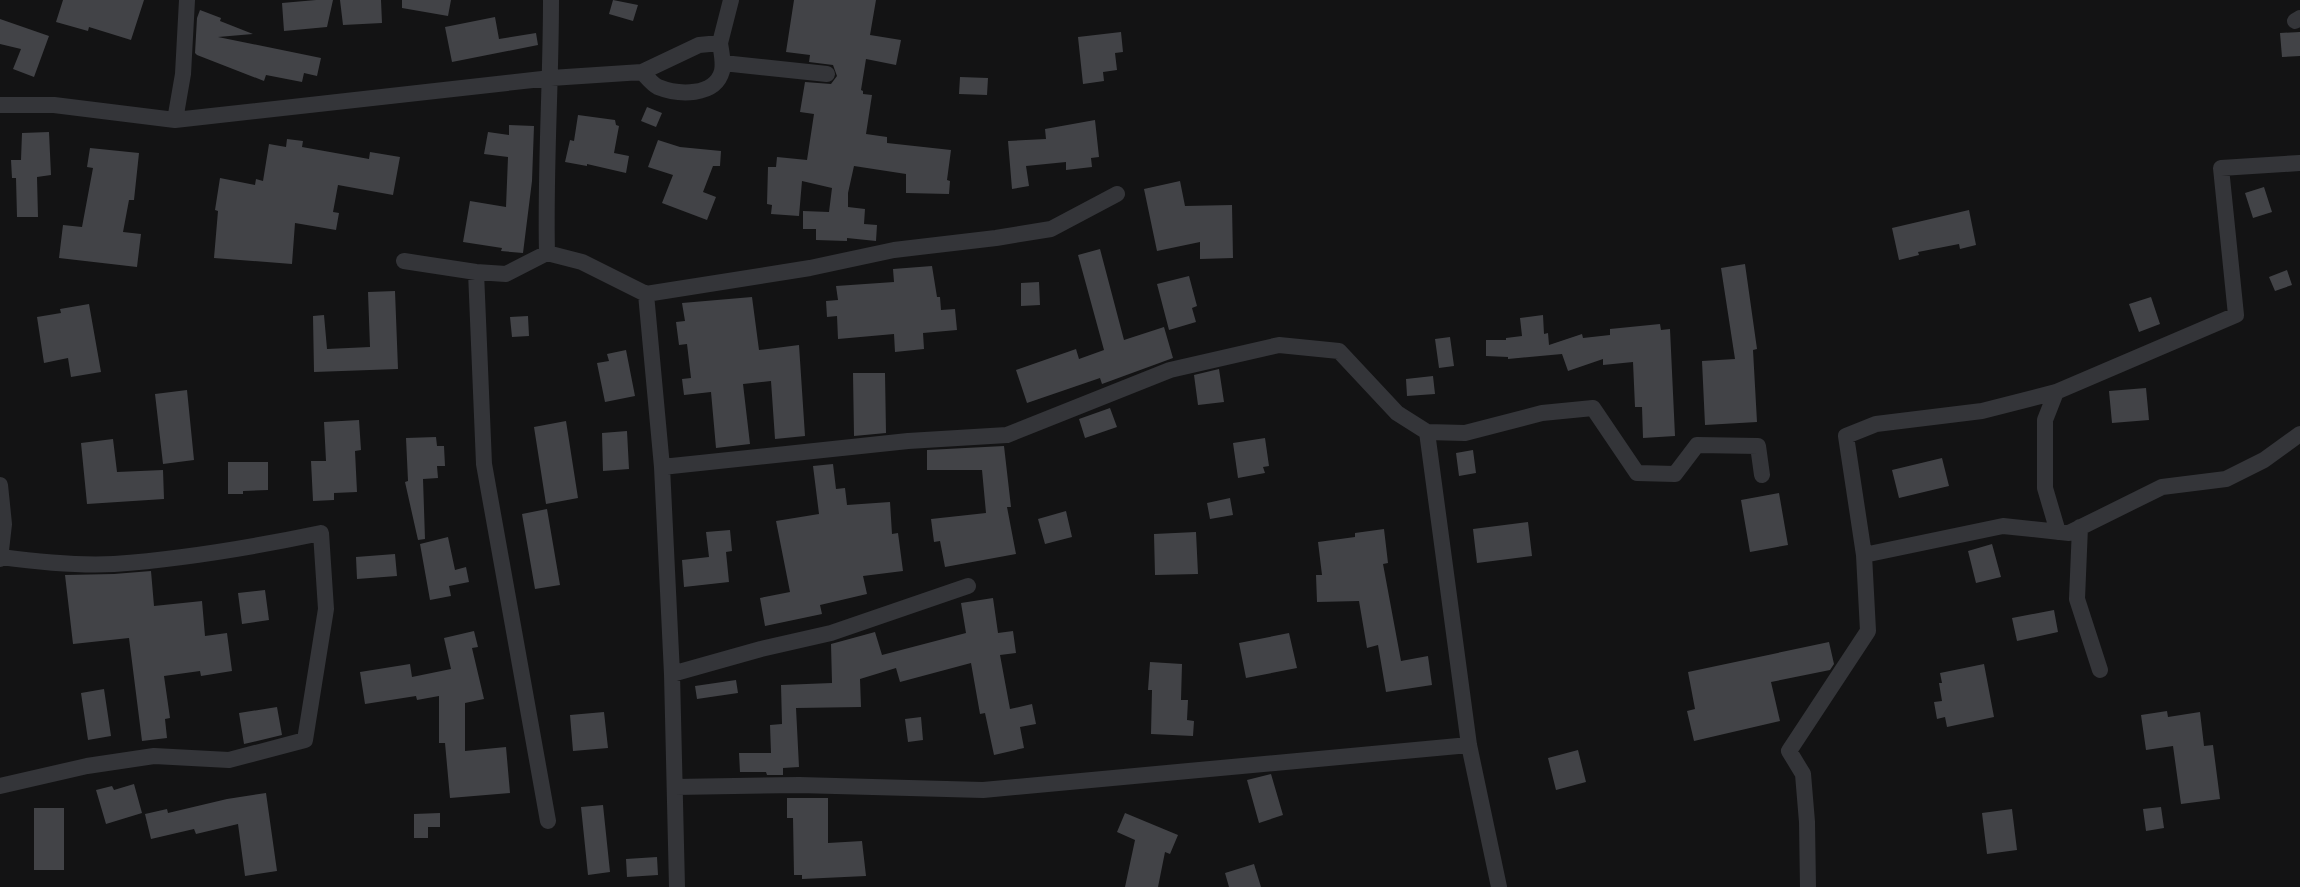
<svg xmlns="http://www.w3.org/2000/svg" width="2300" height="887" viewBox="0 0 2300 887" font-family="'IBM Plex Sans',sans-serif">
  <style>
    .building { fill: #424347 }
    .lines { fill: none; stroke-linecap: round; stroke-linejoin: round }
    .minor { stroke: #343539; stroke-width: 16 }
  </style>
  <rect width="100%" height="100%" fill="#131314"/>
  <path class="building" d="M63 0H144L131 40 89 27 88 31 56 22Z
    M316 0H333L327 27 284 31 282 3Z
    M340 0H381L382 23 343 25Z
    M402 0H451L448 16 402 8Z
    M613 0 638 5 633 21 609 14Z
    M794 0H876L870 35 901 40 896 65 866 59 861 90 863 91V94L872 95 866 134 887 137V143L951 150 947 180 950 181 949 194 906 193V174L854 166 848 193V207L865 209 864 224 877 225 876 241 847 238V241L816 240V229H803V211L829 212 832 188 802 181 799 216 771 214 772 205 767 204 768 167H776L777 157 807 160 814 114 800 112 805 82 831 84 837 76 833 65 809 62 810 55 786 52Z
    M200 10 221 18 220 21 253 34 218 37 321 58 317 76 304 73 302 82 266 75 264 81 197 55 195 53 197 18Z
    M495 17 499 39 536 33 538 45 452 62 445 27Z
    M0 19 49 36 34 77 13 69 21 49 0 44Z
    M1121 32 1123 52 1115 53 1117 70 1103 72 1104 81 1083 84 1078 37Z
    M2300 32V56L2282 57 2280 33Z
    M960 77 988 78 987 95 959 94Z
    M647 107 662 113 656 127 641 121Z
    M578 115 615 120 616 125 619 126 614 153 629 156 626 173 587 164V166L565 162 570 140 574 141Z
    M1095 120 1099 157 1091 158 1092 167 1066 170V162L1026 166 1029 186 1012 189 1008 141 1046 139 1045 129Z
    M509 125 534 126 532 181 523 253 501 251 502 248 463 242 470 201 506 207 508 157 484 154 488 132 509 135Z
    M49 132 51 175 37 177 38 217H17L16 178H12L11 160H21L22 133Z
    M287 139 303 141 302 147 369 159 370 152 400 157 393 195 338 185 333 212 339 213 336 230 295 223 292 264 214 258 218 211 215 210 220 178 255 185 256 179 263 181 269 144 286 147Z
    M658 140 680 147 721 151 720 166H713L703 192 716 197 707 220 662 203 673 175 648 167Z
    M90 148 139 153 134 200H129L123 232 141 234 137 267 59 258 63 225 82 227 93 168 87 167Z
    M1180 181 1185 206 1232 205 1233 258 1200 259V242L1157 251 1144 189Z
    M2264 187 2272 212 2253 218 2245 193Z
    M1969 210 1976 245 1960 249 1959 244 1918 252 1919 255 1899 260 1892 228Z
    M1100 249 1124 340 1164 327 1173 358 1102 384 1100 378 1027 403 1016 370 1076 349 1079 359 1104 350 1078 255Z
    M1745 264 1757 349 1753 350 1757 422 1705 425 1702 361 1735 359 1721 268Z
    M932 266 937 297H940L941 310 955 309 957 330 923 333 924 349 895 352 894 334 838 339 837 316 827 317 826 301 838 300 836 286 894 282 893 269Z
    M2287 270 2292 285 2275 291 2269 277Z
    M1189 276 1197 306 1192 308 1196 322 1169 330 1157 284Z
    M1039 282 1040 305 1021 306V283Z
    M395 291 398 369 314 372 313 316 324 315 327 349 370 347 368 292Z
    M752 297 759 350 799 345 805 436 775 439 771 381 743 384 750 444 716 448 711 392 684 395 682 379 691 378 687 344 679 345 676 322 685 321 682 303Z
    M2151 297 2160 324 2139 332 2129 304Z
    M89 304 101 372 71 377 68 358 44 363 37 317 61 313 60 309Z
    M1543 315 1544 334 1548 333 1549 345 1582 334 1583 338 1610 335V329L1660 324 1661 330 1670 329 1675 436 1643 438 1642 407H1635L1633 362 1603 365V359L1568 371 1562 354 1508 359V357L1486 356V340H1506V338L1522 336 1520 318Z
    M528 316 529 336 512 337 510 317Z
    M1450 337 1454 366 1439 368 1435 339Z
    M626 350 635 396 605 402 597 363 609 361 607 354Z
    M1219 369 1224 402 1198 405 1194 375Z
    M853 373H885L886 433 854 436Z
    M1433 376 1435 394 1407 396 1406 379Z
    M2146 388 2149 420 2112 423 2109 391Z
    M187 390 194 460 163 464 155 394Z
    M1110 408 1117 427 1085 438 1079 419Z
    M359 420 361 450 355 451 357 492 334 493V500L313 501 311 461H326L324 422Z
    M566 421 578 498 546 504 534 427Z
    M627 431 629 469 603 471 602 433Z
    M436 437 437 446H444L445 466H437L438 478 423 479 425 539 418 540 405 482 408 481 406 438Z
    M1265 438 1269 466 1263 467 1265 473 1238 478 1233 443Z
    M113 439 117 472 163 470 164 499 87 504 81 443Z
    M1004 446 1011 507H1007L1016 554 945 567 940 541 934 542 931 519 986 513 982 470H927V450Z
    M1473 450 1476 473 1459 476 1456 453Z
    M1942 458 1949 486 1899 498 1892 470Z
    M228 462H268V490L243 491V494H228Z
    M833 464 836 489 845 488 847 505 890 502 892 534 898 533 903 571 863 576 867 594 820 605 822 614 765 626 760 598 790 592 776 521 819 514 813 466Z
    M1779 493 1788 545 1750 552 1741 500Z
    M1230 498 1233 515 1210 519 1207 503Z
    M547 509 560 585 535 589 522 514Z
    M1066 511 1072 537 1045 544 1038 519Z
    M1528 522 1532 556 1477 563 1473 529Z
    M1384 529 1388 563 1383 564 1401 661 1428 656 1432 685 1386 692 1378 645 1367 648 1359 601 1317 602 1316 575H1322L1318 542 1355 537V533Z
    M730 530 732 551 726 552 729 582 684 587 682 560 709 557 706 532Z
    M1196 532 1198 574 1155 575 1154 534Z
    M448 537 455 570 466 567 469 582 449 586 451 596 430 600 420 544Z
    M1992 544 2001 577 1976 583 1968 551Z
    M395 554 397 576 357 579 356 557Z
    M151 571 154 606 202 601 205 636 227 633 232 671 201 676 200 671 164 676 170 718 165 719 167 738 142 741 129 638 73 644 65 575 114 574Z
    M265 590 269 620 242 624 238 593Z
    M993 598 998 633 1013 631 1016 653 1000 655 1010 709 1032 704 1036 724 1020 727 1024 748 994 755 985 713 980 714 971 663 900 682 896 668 860 679 861 707 796 708 799 767 783 768V775H767L766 772H740L739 753H771L770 725 782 724 781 685 832 683 831 644 875 632 882 655 966 633 961 603Z
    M2054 610 2058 632 2017 641 2012 618Z
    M474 631 478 647 472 648 484 699 465 703V751L506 747 510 793 450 798 445 743H439V696L417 700 416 696 365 704 360 672 410 664 412 677 451 669 444 638Z
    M1289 633 1297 668 1246 678 1239 643Z
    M1829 642 1834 664 1830 670 1771 682 1780 721 1694 741 1687 711 1695 709 1688 672Z
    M1150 662 1182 664 1181 700H1188L1187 720 1194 721 1193 736 1151 734 1152 690H1148Z
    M1984 664 1994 717 1947 727 1945 717 1937 719 1934 702 1942 701 1939 683H1942L1940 673Z
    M736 680 738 693 697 699 695 686Z
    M104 689 111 736 88 740 81 693Z
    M277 707 282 735 244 744 239 713Z
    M2167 711 2168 717 2200 712 2204 746 2213 745 2220 799 2181 804 2173 746 2146 750 2141 715Z
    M604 712 608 748 573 751 570 715Z
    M921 717 923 740 908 742 905 719Z
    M1578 750 1586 782 1556 790 1548 758Z
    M1271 774 1283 815 1259 823 1247 780Z
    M134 784 142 813 106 824 96 790 112 786 114 790Z
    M266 793 277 871 245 876 238 824 196 834 194 829 151 839 145 814 167 809 168 813 227 799Z
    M787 798H828V843L862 841 866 876 802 879V875H794L793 818H787Z
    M603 805 610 872 588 875 581 807Z
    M2161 807 2164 828 2146 831 2143 809Z
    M34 808H64V870H34Z
    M2012 809 2017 850 1987 854 1982 813Z
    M440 813V827H428V838H414V814Z
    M1125 813 1178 835 1170 854 1165 852 1158 887H1125L1135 840 1117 832Z
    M657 857 658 875 627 877 626 859Z
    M1254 864 1261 887H1229L1225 873Z"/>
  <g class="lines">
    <path class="minor" d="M2295 21 2300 18
      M723 63 827 74
      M642 72C647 77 652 84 658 87 678 95 715 97 722 71 724 62 721 51 720 43
      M0 105H54L175 120 551 78 642 72 699 45 720 43 731 0
      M175 120 183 74 187 0
      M547 253C545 169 551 85 551 0
      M404 261 476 272 506 274 547 253 582 262 646 294 662 467 672 674 677 887
      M476 272 484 464 548 821
      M646 294 810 268 894 250 996 238 1051 229 1117 194
      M2056 392 2045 420V488L2058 532
      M1427 432 1469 745 1499 887
      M662 467 908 441 1007 435 1170 370 1279 345 1339 351 1397 413 1427 432 1465 433 1542 413 1593 408 1637 473 1675 474 1697 445 1758 446 1762 475
      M0 485 4 524 0 559
      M2080 527 2077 599 2100 670
      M1864 555 1846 436 1876 424 1982 411 2056 392 2236 315 2221 168 2300 163
      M672 674 761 649 831 633 968 586
      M0 786 87 766 154 756 229 760 305 740 326 609 321 533C254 547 182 559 114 564 76 566 38 562 1 557
      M675 787 799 785 983 790 1469 745
      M1808 887 1807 822 1803 774 1789 751 1868 631 1864 555 2003 526 2069 533 2162 487 2226 479 2264 460 2300 434"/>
  </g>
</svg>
